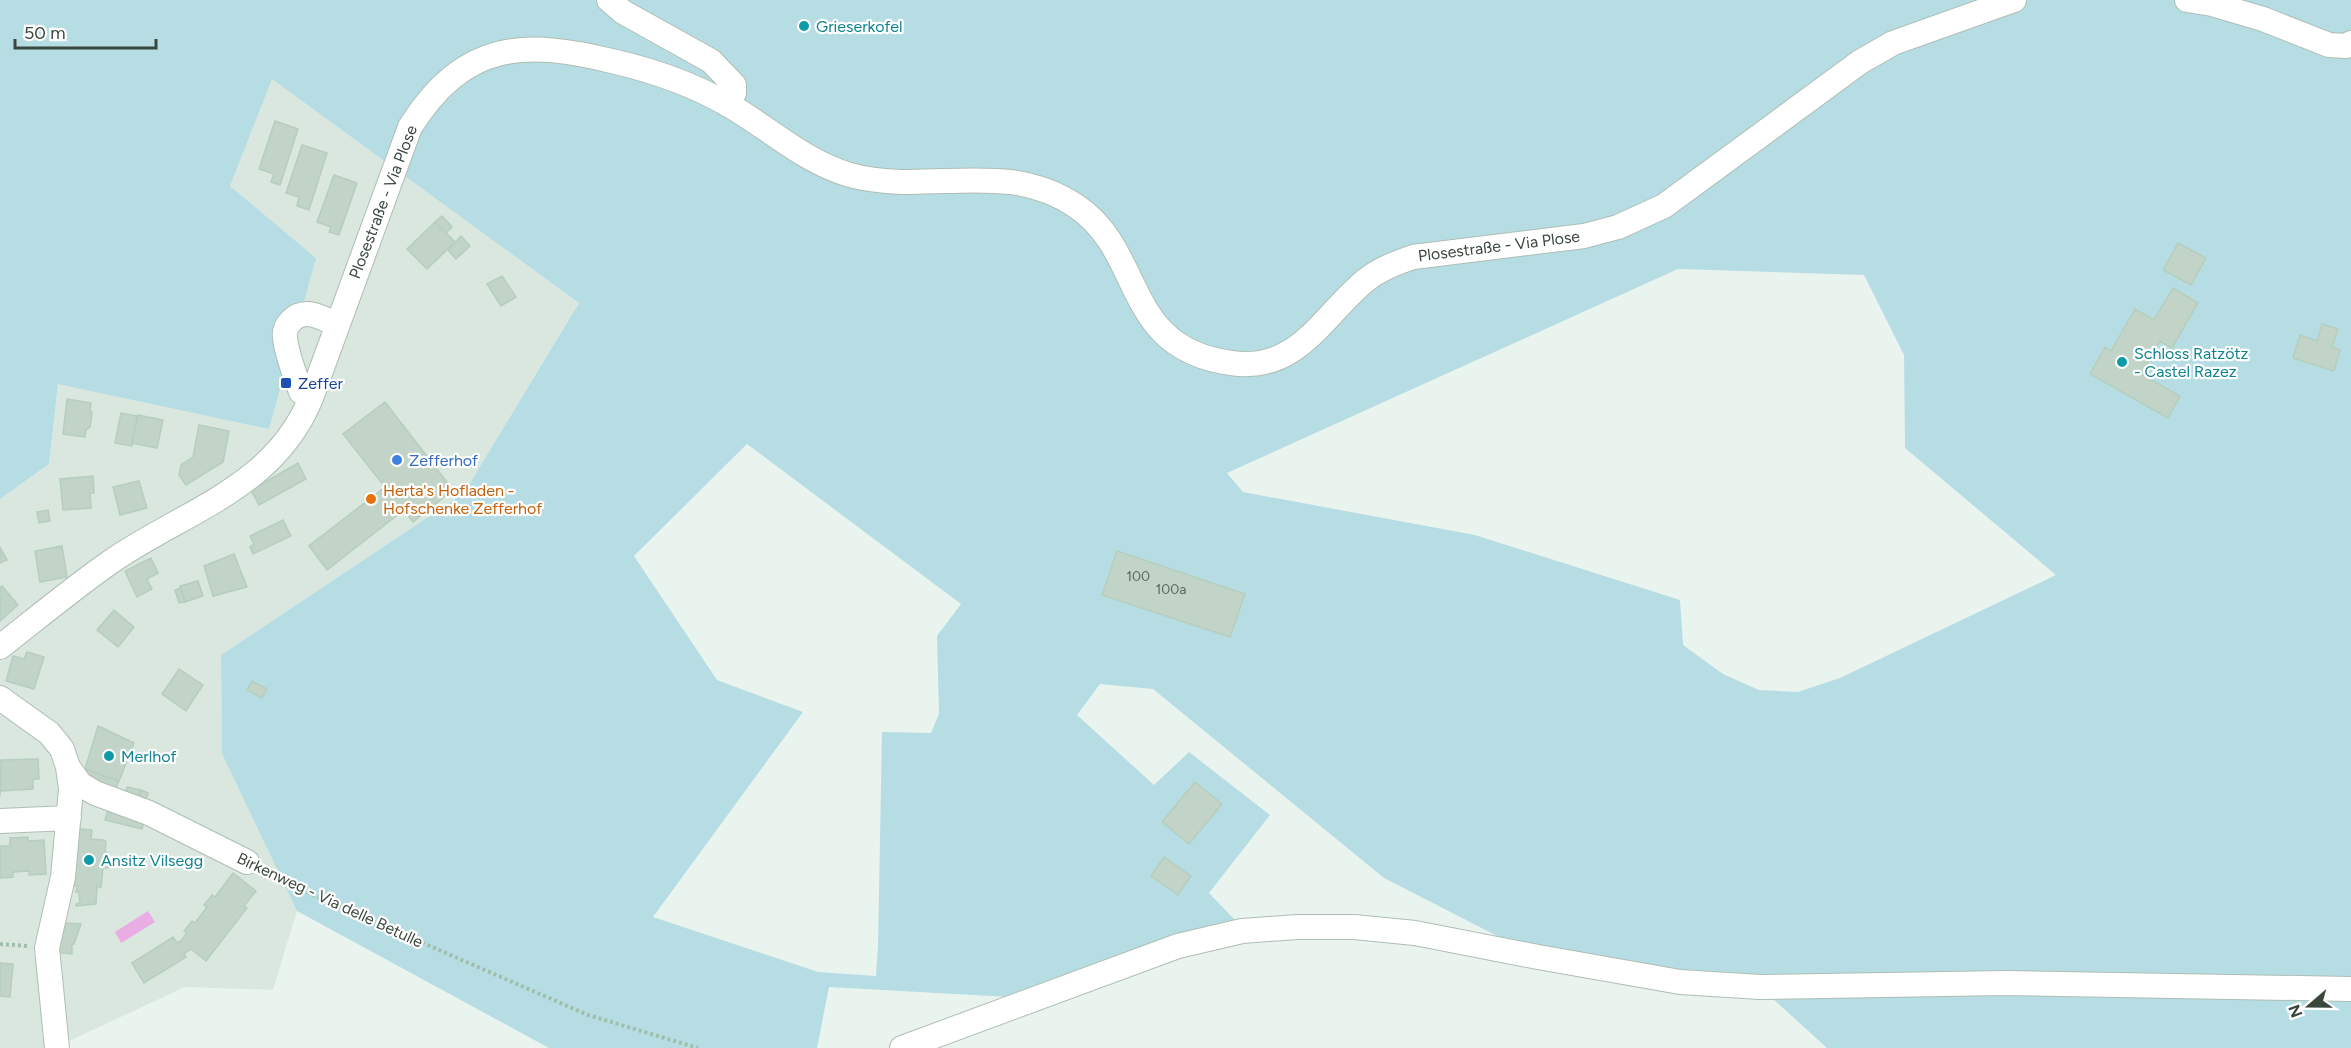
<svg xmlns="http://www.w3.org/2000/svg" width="2351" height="1048" viewBox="0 0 2351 1048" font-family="Figtree,sans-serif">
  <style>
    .residential { fill: #d9e7df }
    .green { fill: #b7dde4; fill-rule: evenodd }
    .water { fill: #eaade3 }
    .building { fill: #c1d4c7; stroke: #b5cebd; stroke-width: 1.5 }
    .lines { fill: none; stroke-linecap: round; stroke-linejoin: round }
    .minor-casing { stroke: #aebeb3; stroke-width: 26 }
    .path { stroke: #a0bfab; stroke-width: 4; stroke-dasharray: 3 3; stroke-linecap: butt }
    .minor { stroke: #fff; stroke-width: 24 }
    .culture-dot { fill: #0f9aa8; stroke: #fff; stroke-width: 2 }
    .transit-dot { fill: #1a4fb4; stroke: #fff; stroke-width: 2 }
    .shop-dot { fill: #3f7fe0; stroke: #fff; stroke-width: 2 }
    .food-dot { fill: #e8710a; stroke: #fff; stroke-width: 2 }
    .labels { text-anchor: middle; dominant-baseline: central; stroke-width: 4.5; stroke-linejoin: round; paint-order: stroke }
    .number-label { font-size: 14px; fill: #5b6a60 }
    .culture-label { font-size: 16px; fill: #0d838f; stroke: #fff; text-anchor: start }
    .street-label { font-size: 16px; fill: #39473d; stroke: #fff }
    .transit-label { font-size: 16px; fill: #164399; stroke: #fff; text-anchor: start }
    .shop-label { font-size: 16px; fill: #366cbe; stroke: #fff; text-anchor: start }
    .food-label { font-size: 16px; fill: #c56008; stroke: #fff; text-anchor: start }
  </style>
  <rect width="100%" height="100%" fill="#eaf4ee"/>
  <path class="residential" d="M271 78 579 303 464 493 221 655 222 754 297 911 273 990 185 987 69 1041V1048H0V499L49 464 58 384 316 258 230 186Z"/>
  <path class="green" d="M0 0H2351V1048H1827L1760 987 1538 957 1384 878 1153 689 1100 684 1077 715 1154 785 1189 752 1270 815 1209 893 1236 921 1063 1000 829 987 817 1048H549L297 911 222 754 221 655 464 493 579 303 272 79 230 186 316 258 269 429 58 384 49 464 0 499ZM1678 269 1864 275 1904 355 1905 448 2056 575 1840 678 1798 692 1759 690 1723 674 1683 645 1680 600 1475 535 1243 492 1227 473ZM747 444 961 604 937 636 939 714 931 733 882 732 878 946 876 976 818 972 653 917 803 712 717 680 634 556Z"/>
  <path class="water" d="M148 911 155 922 121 943 115 932Z"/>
  <path class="building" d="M275 121 298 129 280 185 271 182 274 174 259 169Z
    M302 145 327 153 309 210 297 206 299 197 286 193Z
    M334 175 357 183 339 235 329 232 331 227 317 222Z
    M442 216 452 227 446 233 435 222Z
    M435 222 455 242 427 269 407 249Z
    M461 236 470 246 456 259 448 250Z
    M2178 243 2206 258 2191 285 2163 270Z
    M502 276 516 297 501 306 487 284Z
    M2173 288 2198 303 2172 348 2160 341 2141 374 2180 396 2168 418 2090 374 2105 347 2111 351 2135 309 2154 320Z
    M2322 324 2338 329 2332 347 2340 350 2334 371 2293 358 2300 335 2317 341Z
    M67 399 91 403 90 410 92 413 90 427 86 430 85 437 63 434Z
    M385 402 453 490 413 522 404 510 327 570 309 546 385 487 343 434Z
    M121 413 137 416 132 446 115 443Z
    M138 415 163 420 157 448 132 443Z
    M199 425 229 431 223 462 186 485 179 475 181 465 193 457Z
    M298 463 306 479 259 505 251 490Z
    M93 476 94 493H90L91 508 63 510 60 479Z
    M139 481 147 508 120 515 113 487Z
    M48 510 50 521 39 523 37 512Z
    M283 520 291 536 253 554 250 547 254 544 250 536Z
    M62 546 67 577 40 582 35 551Z
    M0 547 7 560 0 563Z
    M1117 551 1245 594 1230 637 1102 595Z
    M234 554 247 587 213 596 204 566Z
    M151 558 158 573 147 579 152 589 137 597 125 571Z
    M198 581 203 596 185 602 180 586Z
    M2 586 18 605 0 621V588Z
    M181 588 185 602 179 603 175 590Z
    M114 610 134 627 118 647 97 630Z
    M27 652 44 657 34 689 6 681 13 656 24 659Z
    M179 669 203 685 186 711 162 694Z
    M252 681 267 689 262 698 247 690Z
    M98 726 134 743 119 781 85 769Z
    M38 759 39 779H33V789L0 791V796L1 760Z
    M85 769 119 781 114 793 82 779Z
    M1195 782 1222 804 1189 844 1162 822Z
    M127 787 141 790 138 802 123 798Z
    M141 790 148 793 145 804 138 802Z
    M109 806 146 815 142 829 105 820Z
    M78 829 92 830 91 839 104 840 106 842 101 887H97L96 904 76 906V904L80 903 79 892H76L77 886H71Z
    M28 837V841L44 840 46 874 29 875V871L13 872V877L0 878V846H10V838Z
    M105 852 108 853 107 859H110L109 868H103Z
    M1164 857 1191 876 1178 895 1151 876Z
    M233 873 256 891 244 906 247 908 206 961 191 949 184 954 186 957 144 983 132 963 173 937 177 943 181 941 187 933 184 931 192 921 195 923 207 907 204 905 212 895 215 897Z
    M65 923 81 924 74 944 72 943V954L54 952Z
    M0 963 13 964 10 997 0 996Z"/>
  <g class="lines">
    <defs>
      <path id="minor" d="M609 0 623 12 711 61 734 85V93L728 105
        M2187 0 2212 4 2263 19 2329 45 2346 46 2351 43
        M311 398 301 392C295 375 287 356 285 338 284 332 286 326 291 321 304 307 322 317 337 325
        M0 647C36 619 72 589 109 563 183 511 274 489 311 398L410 127C464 41 524 39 616 62 654 71 692 84 727 104 768 127 804 162 850 175 927 196 1005 158 1076 206 1146 253 1121 348 1231 363 1298 373 1322 316 1366 280 1380 269 1396 263 1413 257L1584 236 1618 227 1664 206 1860 62 1893 43 2014 0
        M0 698 49 733 62 749 68 767 80 784 95 793 149 813 247 862
        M0 821 69 818
        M57 1048 47 948 63 877 71 789 68 767
        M902 1048 1178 946 1242 931 1297 927H1354L1415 933 1538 957 1680 982 1760 987 2005 983 2351 989"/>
    </defs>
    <use href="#minor" class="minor-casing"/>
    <path class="path" d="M264 870 313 895 588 1015 698 1048
      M0 944 28 946"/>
    <use href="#minor" class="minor"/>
  </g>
  <g class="culture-dot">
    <circle cx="804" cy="26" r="6"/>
    <circle cx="2122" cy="362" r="6"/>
    <circle cx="109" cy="756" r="6"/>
    <circle cx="89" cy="860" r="6"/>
  </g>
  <rect class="transit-dot" x="280" y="377" width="12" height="12" rx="3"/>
  <circle class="shop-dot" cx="397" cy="460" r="6"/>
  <circle class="food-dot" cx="371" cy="499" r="6"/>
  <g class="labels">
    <g class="number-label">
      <text x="1138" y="576">100</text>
      <text x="1171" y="589">100a</text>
    </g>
    <g class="culture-label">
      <text x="816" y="26">Grieserkofel</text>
      <text x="2134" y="353">Schloss Ratzötz<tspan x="2134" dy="18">- Castel Razez</tspan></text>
      <text x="121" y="756">Merlhof</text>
      <text x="101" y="860">Ansitz Vilsegg</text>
    </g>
    <g class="street-label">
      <text transform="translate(383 202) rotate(-69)">Plosestraße - Via Plose</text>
      <text transform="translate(1499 246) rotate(-7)">Plosestraße - Via Plose</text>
      <text transform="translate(330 900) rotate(25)">Birkenweg - Via delle Betulle</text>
    </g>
    <g class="transit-label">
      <text x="298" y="383">Zeffer</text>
    </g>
    <g class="shop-label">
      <text x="409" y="460">Zefferhof</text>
    </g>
    <g class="food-label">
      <text x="383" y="490">Herta's Hofladen -<tspan x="383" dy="18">Hofschenke Zefferhof</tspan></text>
    </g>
  </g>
  <g transform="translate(2309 1006) rotate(250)" stroke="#ffffff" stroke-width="4.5" paint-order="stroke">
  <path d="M0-4.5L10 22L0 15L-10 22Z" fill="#39473d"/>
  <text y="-9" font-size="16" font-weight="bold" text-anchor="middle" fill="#39473d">N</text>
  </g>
  <path d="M15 39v9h141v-9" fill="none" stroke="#39473d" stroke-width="3"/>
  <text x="24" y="39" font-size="18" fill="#39473d" stroke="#ffffff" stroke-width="4.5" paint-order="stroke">50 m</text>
</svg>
